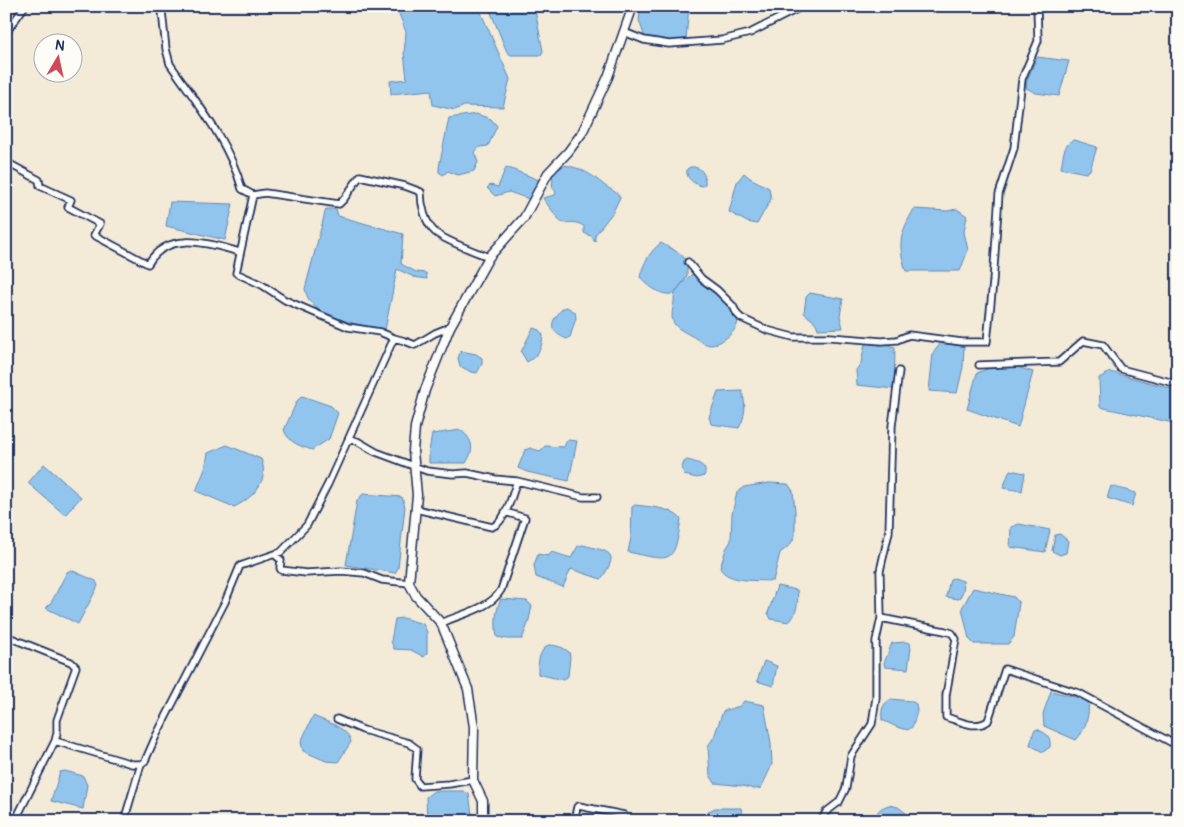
<svg xmlns="http://www.w3.org/2000/svg" width="1184" height="827" viewBox="0 0 1184 827" font-family="Pangolin,sans-serif">
  <style>
    .water { fill: #91c5ee; stroke: #6289b4 }
    .lines { fill: none; stroke-linecap: round; stroke-linejoin: round }
    .street-casing { stroke: #1b2f5e; stroke-width: 9 }
    .secondary-casing { stroke: #1b2f5e; stroke-width: 11 }
    .street { stroke: #fdfcf7; stroke-width: 5.5 }
    .secondary { stroke: #fdfcf7; stroke-width: 8 }
  </style>
  <rect width="100%" height="100%" fill="#f3ead8"/>
  <filter id="ink" filterUnits="userSpaceOnUse"><feTurbulence type="fractalNoise" baseFrequency=".02" numOctaves="2"/><feDisplacementMap in="SourceGraphic" scale="10" xChannelSelector="R" yChannelSelector="G"/><feConvolveMatrix kernelMatrix="1 2 1 2 8 2 1 2 1" color-interpolation-filters="sRGB"/></filter>
  <g filter="url(#ink)">
    <path class="water" d="M396 6H478L510 79 503 107 464 106 455 110 433 105 431 90 391 94 390 81 407 79 404 53 406 32Z
      M641 6H689L686 39 681 42 645 38 639 20Z
      M493 7 535 10 543 51 541 55H511L507 52 489 8Z
      M1037 57 1069 61 1059 96 1036 93 1026 88 1027 80Z
      M476 114 491 119 497 126 488 146 480 147 474 152 478 162 474 171 458 175 448 171 443 175 439 172V167L449 118Z
      M1074 140 1097 147 1090 170 1086 173 1061 168C1063 158 1063 143 1074 140Z
      M565 165C583 169 591 174 604 185 609 189 616 191 620 197L613 212 595 235V241L591 236 584 233V226C571 219 568 225 561 222L544 200 543 198 555 195 556 192 552 187 553 179 551 174Z
      M506 167 539 180 532 200 509 192 495 196 487 188 490 185 498 187Z
      M690 167C701 166 706 174 705 184L702 186C694 184 685 178 687 169Z
      M744 173 750 178 769 188 771 199 757 224 747 222 729 212 737 182Z
      M170 202 233 204 225 240 166 226Z
      M326 209H336L338 216 403 234 401 264 416 272 426 273 427 279 414 277 397 269 385 330C365 326 320 319 309 300 307 297 306 292 305 289Z
      M914 209 947 211 957 209 967 216 964 232 968 250 960 271H906C897 243 900 234 914 209Z
      M661 243C679 254 688 252 687 276 683 281 677 292 671 294 660 296 646 284 640 277 643 264 650 251 661 243Z
      M692 274C703 283 731 304 737 317 742 329 721 344 711 345 704 345 696 338 690 335 671 325 670 322 674 302 674 298 674 294 676 291 680 285 687 279 692 274Z
      M810 293 843 299 840 316 843 328 818 329 816 323 804 313 806 297Z
      M567 307 575 312 576 318 570 337 567 339C557 335 548 329 555 318 559 313 561 308 567 307Z
      M533 328 539 330 543 335C542 348 539 355 527 362L521 352Z
      M873 343 880 345 887 343 890 346 895 347 894 389 857 385 856 370 861 363 865 344Z
      M941 343 964 346 963 367 957 393 929 391 933 353Z
      M461 351 476 354 482 358V364L477 373 471 372 460 366 458 358Z
      M995 366H1014L1033 372 1018 427 967 409 977 373Z
      M1110 372 1178 390V424L1100 407 1099 378Z
      M742 391C746 405 746 415 739 428L711 424 709 417 718 392Z
      M302 396 331 406 338 413 329 439 312 450C300 446 289 443 284 430L297 401Z
      M461 430C473 440 475 449 466 463H429V452L432 434Z
      M567 440 577 441 569 481 527 472 518 468 525 450 530 448 540 451 545 446 564 447Z
      M227 445 261 459C270 481 253 498 234 507L196 491 205 469 208 453Z
      M687 460C696 462 709 465 704 476L697 478 684 475 682 467 684 462Z
      M44 464 81 497 65 515 28 483Z
      M1010 470 1025 473 1022 491 1003 488Z
      M769 483 788 484 793 491 795 511V536L790 545 780 553 773 581C757 580 728 583 720 568L726 549 731 541 732 514 737 492 744 487Z
      M1111 486 1136 493 1132 506 1107 498Z
      M363 494 402 497 405 507 398 568 395 573 346 565 357 501Z
      M635 505C650 507 670 507 681 519 674 566 671 561 628 552L631 538 632 507Z
      M1019 524 1050 530 1045 552 1010 547 1011 527Z
      M1060 534 1068 541 1066 553 1060 555 1052 551 1055 535Z
      M583 545C609 552 621 551 601 579L571 569 563 587 536 577 534 565 538 554 548 556 552 552 571 558 578 546Z
      M71 570 96 581 98 586 78 624 46 608 51 603 67 572Z
      M954 578 963 581C965 588 962 594 959 599L946 597 950 579Z
      M777 586 797 590C799 600 797 615 789 622L771 619 768 613Z
      M973 588 1014 597 1019 603 1014 637 1008 644H974L969 639 962 608Z
      M501 599 527 601 532 606 528 624 522 639H508L497 637C495 623 495 612 501 599Z
      M403 618 423 624 427 632V653L424 657 411 650 394 649 391 641 395 619Z
      M906 642 910 643 911 648 908 669 885 667 884 663 892 643Z
      M548 645C556 645 563 647 569 652L570 657 568 676 563 680 538 674C538 664 538 652 548 645Z
      M764 661 777 666 773 686 757 681Z
      M1051 691 1083 699 1088 702C1090 715 1085 731 1076 740L1044 726 1043 714Z
      M891 699 911 701 916 704 917 711 913 726 908 730 897 727 882 720C881 710 882 704 891 699Z
      M744 701 764 705 771 743 772 765 761 788 754 789 743 786 715 783 710 775 708 746 714 737 723 711 740 706Z
      M313 716C326 722 348 727 351 742L338 762 326 761 303 751 301 742Z
      M1037 729C1047 734 1051 736 1050 747L1043 752 1030 745 1034 731Z
      M65 771 83 776 87 785 83 809 51 801 60 772Z
      M434 791H463L469 794 473 821H427L426 797Z
      M889 805 898 807 906 813V821H875C877 810 880 808 889 805Z
      M715 808H741L744 821H705L709 811Z"/>
    <g class="lines">
      <defs>
        <path id="street" d="M624 32 644 40 669 44 722 40 750 33 803 6
          M6 36 8 30 25 6
          M6 162 39 180 40 186 71 200 68 207 100 224 94 235 148 264C168 229 210 244 240 252
          M253 195 265 193 339 204 344 199 360 176 405 186 421 192C421 205 425 223 435 232 445 241 476 252 489 257
          M688 262 702 279 717 290 733 306 737 314 741 318 767 330 793 337H830L882 341 897 340 909 335 962 342H987L993 282 999 194 1014 148 1022 79 1038 41 1037 6
          M394 338 405 341 415 345 435 333 450 327
          M979 365 1059 362 1083 341 1103 345 1121 369 1178 384
          M349 439 357 441 376 452 427 471 453 474 467 473 495 479 517 481 583 497H597
          M416 509 492 527C506 522 512 495 517 481
          M275 555 281 560 280 568 281 570 306 573 341 571 364 573 382 580 409 583
          M881 618 880 571 889 532 892 426 899 371
          M441 623C461 614 490 609 501 590L525 518 505 512
          M6 636 71 662 76 667 57 720V733L55 741
          M337 719 363 730 409 743 417 749 415 779 420 786 449 784 473 780
          M15 821 55 741 132 764H141L145 761 156 736 225 602 240 566 281 552 307 525 328 484 394 338 380 332 348 327 285 300 262 285 236 273 253 195 242 189C229 142 197 103 170 64L166 49 162 11 159 6
          M124 821 141 764
          M574 821 577 807 579 806 624 815
          M821 821 826 812 839 802 846 788 851 756 872 724 876 698V641L881 618 945 631 952 633 956 639 946 695V717C960 721 975 730 988 721L1005 669 1079 693 1178 746"/>
        <path id="secondary" d="M483 821V801L473 780 474 727 468 689 441 623 416 596 409 583 417 495 413 451 415 427 425 390 450 327 489 257 524 218 548 173 568 152 582 133 608 77 633 6"/>
      </defs>
      <use href="#street" class="street-casing"/>
      <use href="#secondary" class="secondary-casing"/>
      <use href="#street" class="street"/>
      <use href="#secondary" class="secondary"/>
    </g>
  </g>
  <rect width="1184" height="827" fill="none" stroke="#fdfcf7" stroke-width="25"/>
  <rect x="12" y="12" width="1159" height="802" fill="none" stroke="#1b2f5e" stroke-width="2" filter="url(#ink)"/>
  <g transform="translate(58 58) rotate(9)"><circle r="24" fill="#fdfcf7" stroke="#a3aaba"/>
  <path d="M0-4L9 19L0 12L-9 19Z" fill="#d1495b"/>
  <text y="-8" font-size="14" font-weight="bold" text-anchor="middle" fill="#1b2f5e">N</text>
  </g>
</svg>
